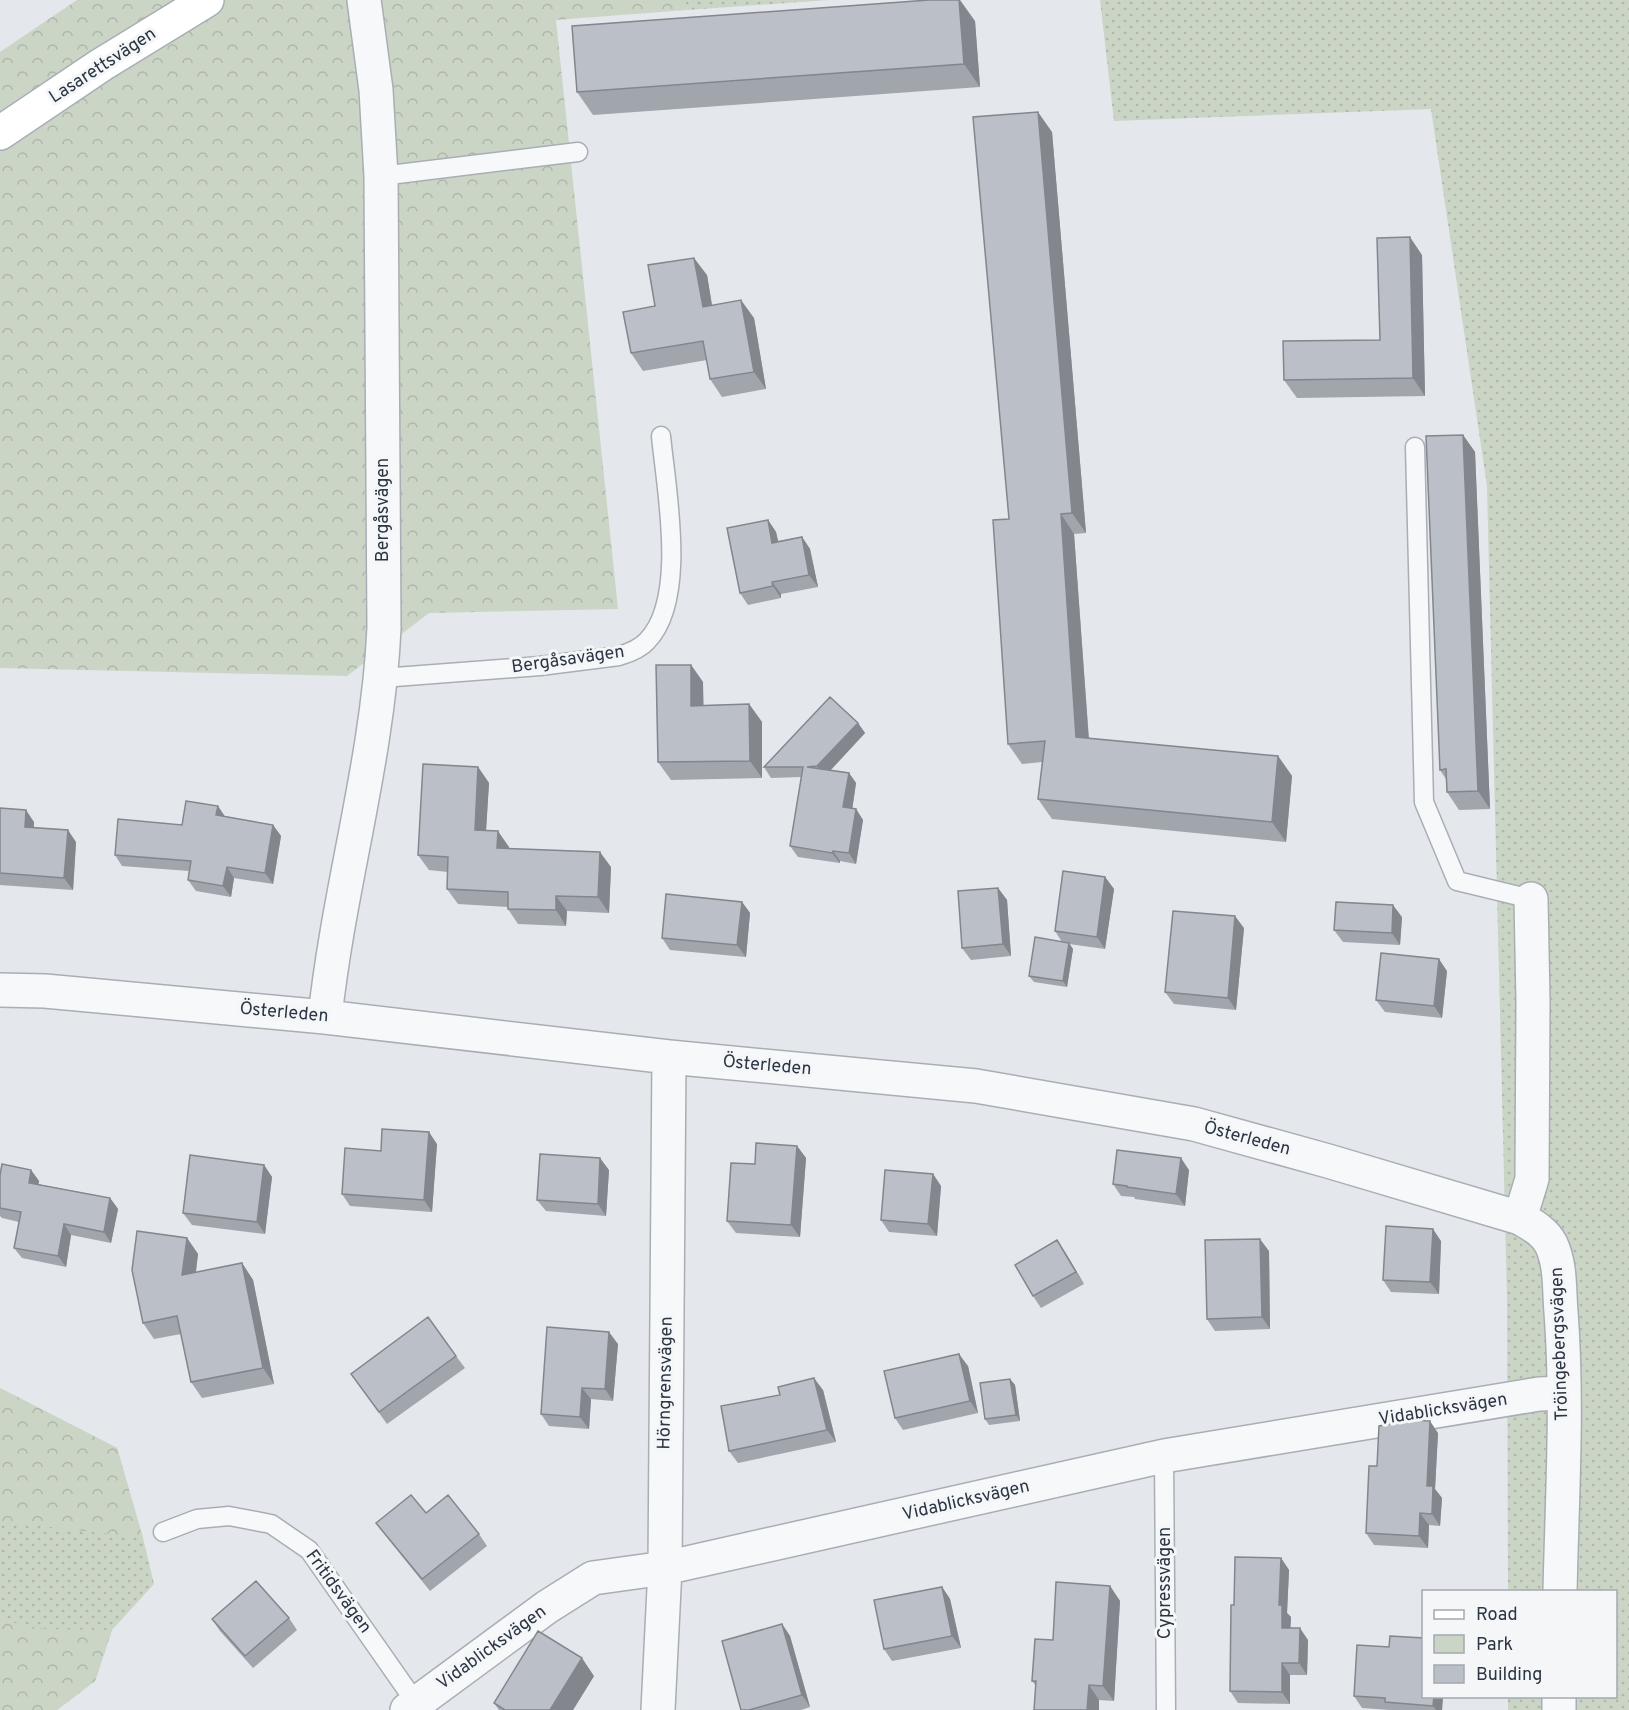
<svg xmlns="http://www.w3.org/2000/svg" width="1629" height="1710" viewBox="0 0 1629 1710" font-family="Overpass,sans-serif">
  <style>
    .green { fill: url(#green-dots) }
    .forest { fill: url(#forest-crowns) }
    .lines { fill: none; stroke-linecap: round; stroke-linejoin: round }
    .lane-casing { stroke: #a9aeb5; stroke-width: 21 }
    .street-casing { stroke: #a9aeb5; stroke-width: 36 }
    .secondary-casing { stroke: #a9aeb5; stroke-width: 36 }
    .lane { stroke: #f7f8fa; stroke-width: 18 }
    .street { stroke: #f7f8fa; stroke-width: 33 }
    .secondary { stroke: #fff; stroke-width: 33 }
    .wall { fill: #a1a5ac }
    .shaded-wall { fill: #83868c }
    .building { fill: #bbc0c8; stroke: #83868c; stroke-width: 1.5 }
    .labels { text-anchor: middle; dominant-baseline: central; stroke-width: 6; stroke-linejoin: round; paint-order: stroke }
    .street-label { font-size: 18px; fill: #2c3543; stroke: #f4f6f8 }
  </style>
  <defs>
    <pattern id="green-dots" width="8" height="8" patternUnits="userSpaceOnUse" patternTransform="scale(1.5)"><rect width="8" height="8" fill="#cad5c5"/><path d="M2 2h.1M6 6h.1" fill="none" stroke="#aeb7aa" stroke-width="1.8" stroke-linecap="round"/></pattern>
    <pattern id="forest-crowns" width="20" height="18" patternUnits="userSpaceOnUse" patternTransform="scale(1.5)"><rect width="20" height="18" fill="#cad5c5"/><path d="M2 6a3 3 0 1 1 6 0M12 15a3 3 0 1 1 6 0" fill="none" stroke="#aeb7aa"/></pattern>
  </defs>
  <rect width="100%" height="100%" fill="#e4e7eb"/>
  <path class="green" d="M685 0H829L687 10Z
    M1100 0H1629V1710H1508V1697L1616 1696V1592L1508 1591 1507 1298 1487 486 1431 109 1114 121Z
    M0 1388 117 1448 143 1538 154 1584 112 1630 95 1681 57 1710H0Z"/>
  <path class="forest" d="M77 0H685L687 10 556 20 618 609 429 613 347 676 0 668V52Z
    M0 1388 117 1448 143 1538 0 1521Z
    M0 1620 45 1629 112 1630 95 1681 57 1710H0Z"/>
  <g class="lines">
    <defs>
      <path id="lane" d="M381 176 578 152
        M1415 447 1424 802 1457 881 1531 899
        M382 678 540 666 619 656C629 653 640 649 647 641 688 599 666 489 661 436
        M1164 1456 1166 1710
        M163 1532 197 1519 229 1516 271 1524 309 1550 416 1703"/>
      <path id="street" d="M0 990 45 991 325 1017 669 1057 976 1086 1194 1124 1328 1161 1520 1218C1532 1225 1544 1231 1551 1244 1561 1265 1559 1289 1561 1312 1568 1405 1562 1498 1560 1592
        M325 1017C339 886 378 760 384 628L381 176 376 90 364 0
        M1520 1218 1532 1179 1533 1001 1531 899
        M407 1710 547 1607 593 1578 665 1568 1164 1456 1539 1394 1564 1393
        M658 1710 665 1568 669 1057
        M1559 1710V1696"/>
      <path id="secondary" d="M0 133 101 65 207 0"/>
    </defs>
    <use href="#lane" class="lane-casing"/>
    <use href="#street" class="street-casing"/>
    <use href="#secondary" class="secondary-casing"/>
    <use href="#lane" class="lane"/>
    <use href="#street" class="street"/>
    <use href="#secondary" class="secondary"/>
  </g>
  <path class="wall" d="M975 21 980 87 593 115 577 92Z
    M1052 132 1086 533 1074 534 1089 739 1278 756 1292 776 1286 842 1052 819 1038 799 1042 762 1022 764 1008 744 1009 519Z
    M1422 255 1425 396 1297 398 1284 380 1380 340Z
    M707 275 712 305 754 318 766 389 722 397 710 379 707 360 643 371 631 353 655 306Z
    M1463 435 1475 452 1490 809 1459 810 1447 792 1446 779 1440 770Z
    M768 520 776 532 778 541 802 537 810 549 818 587 781 594V598L748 605 740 593Z
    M691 665 703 682V705L749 704 762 722V778L671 780 658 762Z
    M858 723 865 733 831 770 849 773 856 783 852 809H856L863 820 856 864 840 861V863L798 857 790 846 801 777 771 778 764 767Z
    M478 767 489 783 486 831 509 847V849L611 867 609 913 567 911 566 926 518 924 508 909V907L458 904 447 889 448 872 429 870 418 855Z
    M0 808 34 822V828L76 842 73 890 0 885Z
    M225 816 273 825 281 836 273 884 234 878 231 897 196 891 188 880 189 871 122 866 115 855 182 825Z
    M1105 877 1114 889 1105 949 1069 944 1073 949 1067 987 1034 982 1029 976 1062 942 1055 931Z
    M998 888 1007 900 1011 956 971 960 962 948Z
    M742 902 750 913 746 957 670 950 662 938Z
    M1402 917 1400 945 1343 942 1334 930Z
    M1244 928 1236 1010 1174 1004 1165 992Z
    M1447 971 1442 1018 1385 1012 1376 1000Z
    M437 1144 432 1212 350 1206 342 1194 381 1151Z
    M797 1146 806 1158 800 1237 736 1233 727 1221 755 1164Z
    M264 1165 272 1177 265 1234 192 1225 183 1213Z
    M31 1170 39 1181 38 1184 110 1198 118 1209 111 1243 71 1235 66 1267 22 1258 14 1248 19 1222 2 1218 0 1216V1175Z
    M609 1170 606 1216 546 1211 537 1200Z
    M1189 1170 1185 1206 1135 1199 1134 1197 1121 1196 1113 1184Z
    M933 1174 941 1186 937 1236 889 1232 881 1220Z
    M187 1238 198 1254 196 1273 242 1263 253 1280 274 1384 202 1398 191 1382 181 1334 154 1339 143 1323Z
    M1441 1241 1439 1294 1391 1292 1383 1280Z
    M1269 1251 1270 1329 1215 1331 1207 1319Z
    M1065 1252 1084 1284 1041 1308 1033 1296Z
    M618 1344 613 1401 591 1399 589 1429 549 1426 541 1414Z
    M456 1356 465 1368 387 1424 351 1374Z
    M968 1366 978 1413 903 1430 895 1418Z
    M1010 1379 1015 1385 1020 1421 989 1425 985 1419Z
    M823 1390 836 1442 738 1463 729 1451 780 1395Z
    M1438 1433 1435 1489 1442 1498 1440 1526 1429 1525 1428 1548 1374 1545 1366 1533 1377 1466Z
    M426 1513 479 1534 487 1546 430 1591 385 1535 376 1523Z
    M1281 1558 1289 1570 1287 1613 1291 1617 1290 1628 1308 1640 1307 1675H1290V1704L1238 1703 1230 1691 1234 1605Z
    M1110 1586 1120 1601 1114 1701 1099 1700 1036 1686 1032 1681 1053 1640Z
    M942 1587 950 1599 961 1648 892 1661 884 1649Z
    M289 1618 297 1630 253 1668 220 1631 212 1619Z
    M782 1624 790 1636 810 1707 801 1710H741Z
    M594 1676 573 1710H499L494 1703Z
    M1354 1696H1443L1442 1710H1390L1362 1708Z"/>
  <path class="shaded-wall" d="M959 0H960L975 21 980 87 964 64Z
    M1038 112 1052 132 1086 533 1072 513Z
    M1410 237 1422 255 1425 396 1413 378Z
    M694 258 707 275 715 324 703 307Z
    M741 300 754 318 766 389 754 372Z
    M1463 435 1475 452 1490 809 1478 791Z
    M1061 514 1074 534 1090 757 1076 737Z
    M768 520 776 532 781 554 772 543Z
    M802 537 810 549 818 587 809 575Z
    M772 582 781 594V598L773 586Z
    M691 665 703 682 704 723 691 706Z
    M749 704 762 722V778L750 761Z
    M858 723 865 733 824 777 817 766Z
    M1278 756 1292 776 1286 842 1272 822Z
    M478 767 489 783 485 846 475 830Z
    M849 773 856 783 851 818 843 807Z
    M218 806 226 818 216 815Z
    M856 809 863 820 856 864 849 853Z
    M26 810 34 822 33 839 25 827Z
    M273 825 281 836 273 884 265 873Z
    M68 830 76 842 73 890 64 878Z
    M498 831 509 847 508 864 497 848Z
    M833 851 840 861V863L832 853Z
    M600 852 611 867 609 913 598 897Z
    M227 867 234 878 231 897 223 886Z
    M1105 877 1114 889 1105 949 1097 937Z
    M998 888 1007 900 1011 956 1003 944Z
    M556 896 567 911 566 926 556 910Z
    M742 902 750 913 746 957 737 945Z
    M1393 905 1402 917 1400 945 1392 933Z
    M1235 916 1244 928 1236 1010 1228 998Z
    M1069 943 1073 949 1067 987 1063 981Z
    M1439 959 1447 971 1442 1018 1434 1006Z
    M429 1132 437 1144 432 1212 424 1200Z
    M797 1146 806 1158 800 1237 791 1225Z
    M600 1158 609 1170 606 1216 598 1204Z
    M1181 1158 1189 1170 1185 1206 1176 1194Z
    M264 1165 272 1177 265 1234 257 1222Z
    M31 1170 39 1181 37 1194 29 1183Z
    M933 1174 941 1186 937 1236 928 1224Z
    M110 1198 118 1209 111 1243 104 1232Z
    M64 1224 71 1235 66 1267 58 1256Z
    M1433 1229 1441 1241 1439 1294 1430 1282Z
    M187 1238 198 1254 193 1292 182 1275Z
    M1260 1239 1269 1251 1270 1329 1262 1317Z
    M1057 1240 1065 1252 1084 1284 1076 1272Z
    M242 1263 253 1280 274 1384 263 1368Z
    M609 1332 618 1344 613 1401 605 1389Z
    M959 1354 968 1366 978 1413 970 1401Z
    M814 1378 823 1390 836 1442 827 1430Z
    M1010 1379 1015 1385 1020 1421 1016 1415Z
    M582 1388 591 1399 589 1429 580 1417Z
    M1430 1421 1438 1433 1435 1489 1442 1498 1440 1526 1432 1514 1427 1486Z
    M1420 1513 1429 1525 1428 1548 1419 1536Z
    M1281 1558 1289 1570 1287 1613 1291 1617 1290 1640 1282 1628 1279 1605Z
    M1110 1586 1120 1601 1114 1701 1103 1686Z
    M942 1587 950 1599 961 1648 952 1636Z
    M782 1624 790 1636 810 1707 802 1695Z
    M1300 1628 1308 1640 1307 1675 1299 1663Z
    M582 1658 594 1676 573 1710H550Z
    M1282 1663 1290 1675V1704L1282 1692Z
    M1089 1685 1099 1700V1710H1087Z
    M1434 1696H1443L1442 1710H1436L1433 1706Z"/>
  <path class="building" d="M929 0H959L964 64 577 92 572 26Z
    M1038 112 1072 513 1061 514 1076 737 1278 756 1272 822 1038 799 1045 741 1008 744 993 520 1009 519 973 117Z
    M1410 237 1413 378 1284 380 1283 341 1380 340 1377 238Z
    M694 258 703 307 741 300 754 372 710 379 703 341 631 353 623 312 655 306 648 265Z
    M1463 435 1478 791 1447 792 1446 769 1440 770 1426 436Z
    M768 520 772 543 802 537 809 575 772 582 773 586 740 593 727 528Z
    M656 665H691V706L749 704 750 761 658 762Z
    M830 697 858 723 817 766 807 767 849 773 843 807 856 809 849 853 833 851 832 853 790 846 803 767H764Z
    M423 764 478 767 475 830 498 831 497 848 600 852 598 897 556 896V910L508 909V892L447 889 448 857 418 855Z
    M186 801 218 806 216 815 273 825 265 873 227 867 223 886 188 880 191 861 115 855 118 819 182 825Z
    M0 808 26 810 25 827 68 830 64 878 0 873Z
    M1063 871 1105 877 1097 937 1055 931Z
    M998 888 1003 944 962 948 958 891Z
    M666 894 742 902 737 945 662 938Z
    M1336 902 1393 905 1392 933 1334 930Z
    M1173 911 1235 916 1228 998 1165 992Z
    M1035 937 1069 943 1063 981 1029 976Z
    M1381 953 1439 959 1434 1006 1376 1000Z
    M382 1129 429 1132 424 1200 342 1194 345 1148 381 1151Z
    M756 1143 797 1146 791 1225 727 1221 731 1163 755 1164Z
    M1117 1150 1181 1158 1176 1194 1127 1187V1186L1113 1184Z
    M540 1154 600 1158 598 1204 537 1200Z
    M190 1155 264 1165 257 1222 183 1213Z
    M2 1164 31 1170 29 1183 110 1198 104 1232 64 1224 58 1256 14 1248 21 1212 0 1208V1175Z
    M885 1170 933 1174 928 1224 881 1220Z
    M1386 1226 1433 1229 1430 1282 1383 1280Z
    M137 1231 187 1238 182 1275 242 1263 263 1368 191 1382 177 1316 143 1323 132 1270Z
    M1260 1239 1262 1317 1207 1319 1205 1240Z
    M1057 1240 1076 1272 1033 1296 1015 1265Z
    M428 1317 456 1356 379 1412 351 1374Z
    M547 1327 609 1332 605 1389 582 1388 580 1417 541 1414Z
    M959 1354 970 1401 895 1418 884 1371Z
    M814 1378 827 1430 729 1451 721 1406 780 1395 778 1387Z
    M1010 1379 1016 1415 985 1419 980 1383Z
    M1413 1420 1430 1421 1427 1486H1433L1432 1514 1420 1513 1419 1536 1366 1533 1369 1466H1377L1379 1426Z
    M411 1495 426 1513 448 1495 479 1534 422 1579 376 1523Z
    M1235 1557 1281 1558 1279 1605H1282V1628H1300L1299 1663H1282V1692L1230 1691 1231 1605H1234Z
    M256 1581 289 1618 245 1656 212 1619Z
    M1056 1582 1110 1586 1103 1686 1089 1685 1087 1710H1034L1036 1681H1032L1035 1639 1053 1640Z
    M942 1587 952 1636 884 1649 874 1600Z
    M782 1624 802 1695 749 1710H741L722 1641Z
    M538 1631 582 1658 550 1710H505L494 1703Z
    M1390 1636 1424 1638V1696H1434L1433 1706 1385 1702V1698L1354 1696 1357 1645 1389 1647Z"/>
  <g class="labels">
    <g class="street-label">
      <text transform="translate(103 66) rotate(-33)">Lasarettsvägen</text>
      <text transform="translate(383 510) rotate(-90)">Bergåsvägen</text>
      <text transform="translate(568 660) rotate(-8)">Bergåsavägen</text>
      <text transform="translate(284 1013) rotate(5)">Österleden</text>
      <text transform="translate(767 1066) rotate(5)">Österleden</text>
      <text transform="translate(1247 1139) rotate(15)">Österleden</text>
      <text transform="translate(1560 1344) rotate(-92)">Tröingebergsvägen</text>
      <text transform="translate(666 1383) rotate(-89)">Hörngrensvägen</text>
      <text transform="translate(1443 1410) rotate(-9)">Vidablicksvägen</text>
      <text transform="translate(966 1501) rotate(-13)">Vidablicksvägen</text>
      <text transform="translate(1165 1583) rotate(-90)">Cypressvägen</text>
      <text transform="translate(338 1592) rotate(54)">Fritidsvägen</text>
      <text transform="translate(492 1648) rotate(-36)">Vidablicksvägen</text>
    </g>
  </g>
  <rect x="1422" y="1590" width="195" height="108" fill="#f4f6f8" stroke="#a4a9b0" stroke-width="1.5"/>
  <rect x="1434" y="1610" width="30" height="9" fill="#ffffff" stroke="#a4a9b0" stroke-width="1.5"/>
  <text x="1476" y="1620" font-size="18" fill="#2c3543">Road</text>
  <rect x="1434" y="1635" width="30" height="18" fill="#cad5c5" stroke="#a4a9b0" stroke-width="1.5"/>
  <text x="1476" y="1650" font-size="18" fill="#2c3543">Park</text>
  <rect x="1434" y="1665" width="30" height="18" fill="#bbc0c8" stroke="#a4a9b0" stroke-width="1.5"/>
  <text x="1476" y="1680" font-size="18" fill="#2c3543">Building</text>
</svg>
